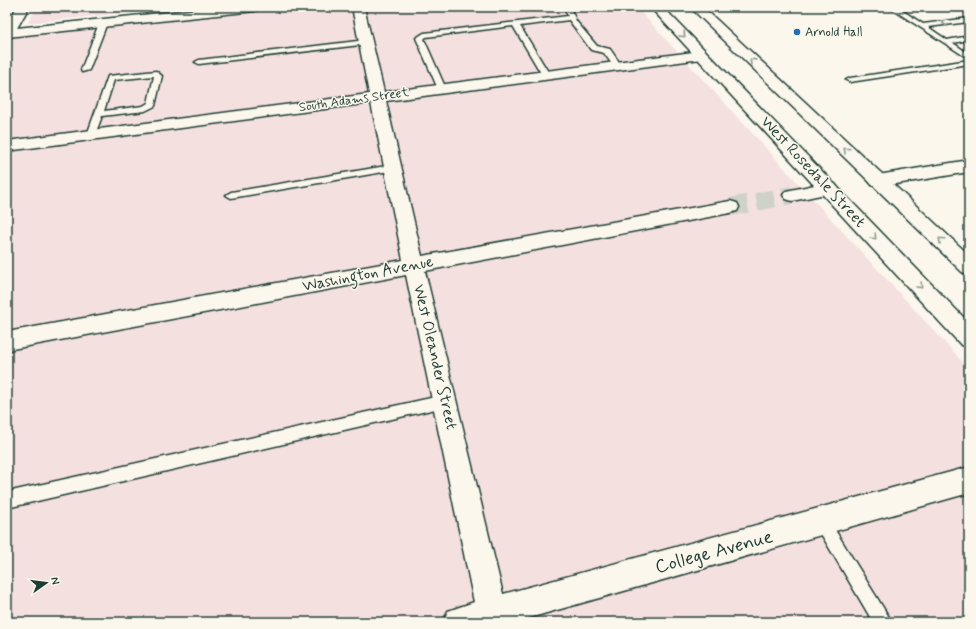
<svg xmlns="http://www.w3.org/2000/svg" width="976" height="629" viewBox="0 0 976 629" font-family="Mynerve,sans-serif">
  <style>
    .built { fill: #f4e0df }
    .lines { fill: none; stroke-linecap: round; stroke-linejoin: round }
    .minor-tunnel { stroke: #cfd2c7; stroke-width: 18; stroke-dasharray: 18 9; stroke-linecap: butt }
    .service-casing { stroke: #1f3d34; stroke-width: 3 }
    .minor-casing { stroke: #1f3d34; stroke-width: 3 }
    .tertiary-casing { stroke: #1f3d34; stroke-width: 3 }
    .secondary-casing { stroke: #1f3d34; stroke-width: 3 }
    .service { fill: #fbf7ec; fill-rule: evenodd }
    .minor { fill: #fbf7ec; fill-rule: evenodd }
    .tertiary { fill: #fbf7ec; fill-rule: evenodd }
    .secondary { fill: #fbf7ec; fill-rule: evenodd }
    .oneway { stroke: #8d9a90 }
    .poi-dot { fill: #1f6fb2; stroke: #fbf7ec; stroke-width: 1.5 }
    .labels { text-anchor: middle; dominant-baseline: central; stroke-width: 3; stroke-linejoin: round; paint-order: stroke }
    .far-poi-label { font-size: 13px; fill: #1f3d34; stroke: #fbf7ec; text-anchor: start }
    .far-street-label { font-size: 13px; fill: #1f3d34; stroke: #fbf7ec }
    .street-label { font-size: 16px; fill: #1f3d34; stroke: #fbf7ec }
    .near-street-label { font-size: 19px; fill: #1f3d34; stroke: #fbf7ec }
  </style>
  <rect width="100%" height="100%" fill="#fbf7ec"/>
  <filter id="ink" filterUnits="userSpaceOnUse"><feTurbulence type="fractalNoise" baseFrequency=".025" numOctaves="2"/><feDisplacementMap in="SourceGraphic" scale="8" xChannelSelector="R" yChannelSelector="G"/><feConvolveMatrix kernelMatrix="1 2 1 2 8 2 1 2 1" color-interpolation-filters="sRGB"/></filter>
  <g filter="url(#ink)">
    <path class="built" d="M37 7H181L28 23Z
      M296 7H636L969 369V622H7V35Z"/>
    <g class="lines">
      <path class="minor-tunnel" d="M730 207 792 195"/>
      <defs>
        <path id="service" d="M564 7H570L576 21 597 46 610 49 621 65 620 67H614L604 53 591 50 569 20 520 26 550 75 546 77 542 75 513 26 426 37 424 39 446 89 442 91 438 89 416 38 424 33 568 16Z
          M889 7H897L923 24 969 18V22L928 27 947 40 969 36V40L953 43 969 54V59Z
          M100 21 107 23 89 70 82 72 81 70Z
          M366 40H369V44L199 64 195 62 199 60Z
          M969 60V64L850 82 846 80 850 78Z
          M156 71 162 76 155 106 145 111 102 116 95 135 94 137H88L87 135 108 76ZM154 76 148 103 143 106 104 111 114 80Z
          M392 165 395 166V170L231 198 226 195 231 192Z
          M444 395 449 397 451 401 449 405 444 407 7 508V492Z
          M822 514 827 517 892 622H873L817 527 814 522 817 517Z"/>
        <path id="minor" d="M219 7H261L255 11 7 37V29Z
          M352 7H364L384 92 701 51 706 52 708 55 706 58 701 59 386 101 422 256 730 201 737 203 739 207 737 211 730 213 425 271 503 594 969 467V493L515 622H443L448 611 474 602 406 275 7 350V332L403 260 371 103 7 151V141L369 94Z
          M969 160V172L878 187 872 185 869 181 872 177 878 175Z
          M829 182 835 184 838 188 835 192 792 201 786 199 783 195 786 191Z"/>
        <path id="tertiary" d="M17 7H29L12 37 7 38V23Z"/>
        <path id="secondary" d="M650 7H663L969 323V347L961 345Z
          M690 7H703L969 255V275L962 272Z"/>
      </defs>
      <use href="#service" class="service-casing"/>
      <use href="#minor" class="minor-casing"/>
      <use href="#tertiary" class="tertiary-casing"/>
      <use href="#secondary" class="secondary-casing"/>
      <use href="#service" class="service"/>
      <use href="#minor" class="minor"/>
      <use href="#tertiary" class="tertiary"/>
      <use href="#secondary" class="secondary"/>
    </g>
    <defs><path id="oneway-chevron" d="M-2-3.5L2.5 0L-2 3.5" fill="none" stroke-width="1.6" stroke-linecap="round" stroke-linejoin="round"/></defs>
    <g class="oneway">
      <use href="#oneway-chevron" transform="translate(945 23) rotate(173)"/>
      <use href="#oneway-chevron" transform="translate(683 35) rotate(47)"/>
      <use href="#oneway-chevron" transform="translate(752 61) rotate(-136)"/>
      <use href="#oneway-chevron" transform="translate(846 150) rotate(-137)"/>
      <use href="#oneway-chevron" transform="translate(874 237) rotate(47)"/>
      <use href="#oneway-chevron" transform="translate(941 240) rotate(-137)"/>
      <use href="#oneway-chevron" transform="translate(920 286) rotate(47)"/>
    </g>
  </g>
  <circle class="poi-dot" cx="797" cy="32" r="4"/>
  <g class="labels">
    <g class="far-poi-label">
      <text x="805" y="32">Arnold Hall</text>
    </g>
    <g class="far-street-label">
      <text transform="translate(354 100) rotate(-8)">South Adams Street</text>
    </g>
    <g class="street-label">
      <text transform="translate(813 172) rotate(47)">West Rosedale Street</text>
      <text transform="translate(368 274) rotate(-11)">Washington Avenue</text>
      <text transform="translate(435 357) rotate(77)">West Oleander Street</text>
    </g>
    <g class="near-street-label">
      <text transform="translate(714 552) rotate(-15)">College Avenue</text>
    </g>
  </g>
  <rect width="976" height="629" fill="none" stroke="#fbf7ec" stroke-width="24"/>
  <rect x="12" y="12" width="952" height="605" fill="none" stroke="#1f3d34" stroke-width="1.5" filter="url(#ink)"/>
  <g transform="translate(46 583) rotate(76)" stroke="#fbf7ec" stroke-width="3" paint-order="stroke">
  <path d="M0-3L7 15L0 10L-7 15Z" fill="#1f3d34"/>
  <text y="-6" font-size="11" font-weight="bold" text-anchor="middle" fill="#1f3d34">N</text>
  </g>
</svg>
